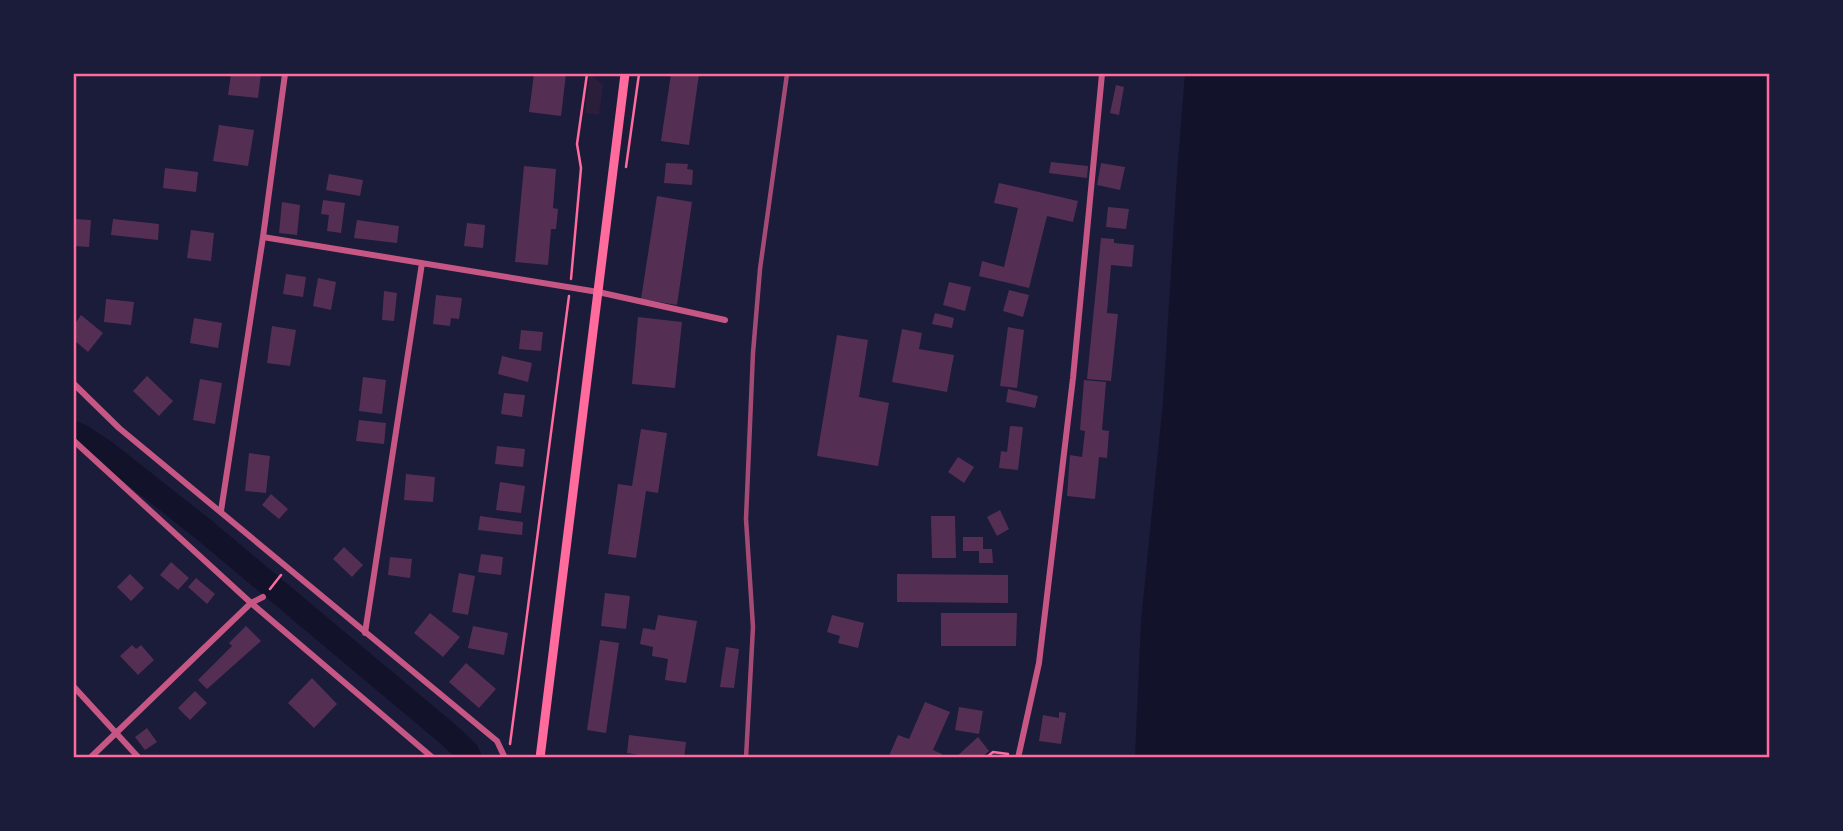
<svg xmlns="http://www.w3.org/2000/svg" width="1843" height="831" viewBox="0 0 1843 831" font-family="'Nunito Sans',sans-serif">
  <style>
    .green { fill: #2a1e3b }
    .water { fill: #12122b }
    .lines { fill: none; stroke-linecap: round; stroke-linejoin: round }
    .river { stroke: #12122b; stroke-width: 24 }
    .building { fill: #542f53 }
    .path { stroke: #ff6b9d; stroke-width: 2.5 }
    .minor { stroke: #c65784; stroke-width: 6 }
    .secondary { stroke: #ff6b9d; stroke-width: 9 }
    .rail { stroke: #a44b75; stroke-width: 4.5 }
    .neatline { fill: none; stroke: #ff6b9d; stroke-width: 2.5 }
  </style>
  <rect width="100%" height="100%" fill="#1b1b3a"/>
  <path class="green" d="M589 74H591L603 85 599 115 585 113Z"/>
  <path class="water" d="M1185 74H1769V757H1135L1141 622 1163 402 1177 174Z"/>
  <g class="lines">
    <path class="river" d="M74 433 81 436 104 451 203 529 449 735 467 752 470 758"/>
  </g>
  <path class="building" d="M231 74H261L258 98 228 95Z
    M534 74H566L561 116 529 112Z
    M671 74H699L689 145 661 141Z
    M1116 85 1124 87 1119 115 1110 113Z
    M219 125 254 130 248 166 213 161Z
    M1051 162 1088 166 1087 178 1049 173Z
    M666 163 688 164 687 169 693 170 692 185 664 183Z
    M1101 163 1125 167 1120 190 1097 185Z
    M524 166 556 169 553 208 558 209 556 229H551L548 265 515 262Z
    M165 168 198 172 196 192 163 188Z
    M329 174 363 180 360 196 326 190Z
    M999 183 1078 201 1073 222 1047 216 1029 288 979 276 982 261 1004 267 1018 208 994 203Z
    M657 196 692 202 677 305 641 299Z
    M323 200 345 203 341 233 327 231 329 215 321 214Z
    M282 202 300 205 297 235 279 233Z
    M1108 207 1129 209 1126 229 1106 227Z
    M74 219 91 220 89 247 74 246Z
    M113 219 159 224 158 240 111 235Z
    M357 220 399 226 397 243 354 238Z
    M467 223 485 225 483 248 464 246Z
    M191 230 214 233 211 261 187 258Z
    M1101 238 1114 239V243L1134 245 1132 267 1111 265 1107 313 1118 314 1111 381 1087 379Z
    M286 274 306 277 303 297 283 294Z
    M318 278 336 282 331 310 313 306Z
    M949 282 971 287 965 311 943 305Z
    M1009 290 1029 295 1023 317 1003 311Z
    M384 291 397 293 394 321 382 320Z
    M436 295 462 298 459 319 451 318 450 326 433 324Z
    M106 299 134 302 131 325 104 322Z
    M935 313 954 318 952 328 932 324Z
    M81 315 103 333 88 352 74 340V325Z
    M638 317 682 322 675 388 632 384Z
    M194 318 222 323 218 348 190 343Z
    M272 326 296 330 290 366 267 363Z
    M1008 327 1024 330 1017 388 1000 386Z
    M902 329 922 333 919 349 954 355 947 392 892 382Z
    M521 330 543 332 541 351 519 349Z
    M837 335 868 340 859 397 889 403 878 466 817 456Z
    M502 356 532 363 528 382 498 374Z
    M147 376 173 401 159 416 133 391Z
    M363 377 386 380 382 414 359 411Z
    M200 379 222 383 215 424 193 420Z
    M1084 380 1106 382 1102 430 1109 431 1107 458 1099 457 1095 499 1067 496 1070 455 1082 457 1085 431 1080 430Z
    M1008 389 1038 396 1035 408 1006 402Z
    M504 393 525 395 522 417 501 414Z
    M359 420 386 423 384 444 356 441Z
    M1010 426 1023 427 1018 470 999 468 1001 451 1007 452Z
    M641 429 667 433 658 493 646 491 636 558 608 554 618 484 632 486Z
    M497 446 525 449 523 467 495 464Z
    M249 453 270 456 266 493 245 491Z
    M958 457 974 467 964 483 948 472Z
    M406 474 435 477 433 502 404 500Z
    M500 482 525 486 521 513 496 510Z
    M271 494 288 509 279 519 262 505Z
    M1000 510 1009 529 997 536 987 517Z
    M480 516 523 522 522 535 478 530Z
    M931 516H955L956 558H932Z
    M963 537H983V549H992L993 563H979V551H963Z
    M344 547 363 565 352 577 333 559Z
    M481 554 503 557 501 575 478 572Z
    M390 557 412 559 410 578 388 575Z
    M171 562 189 578 178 590 160 575Z
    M459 573 475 576 468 615 452 612Z
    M130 574 144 588 131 601 117 587Z
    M897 574 1008 575V603L897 602Z
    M196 578 215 594 207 604 188 587Z
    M605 593 630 596 626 629 601 626Z
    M430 613 460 637 443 657 414 633Z
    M941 613H1017L1016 646H941Z
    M658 615 697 621 686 683 665 680 668 659 652 656 653 647 640 644 643 628 655 630Z
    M832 615 864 623 858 648 838 643 840 636 827 632Z
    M246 626 261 641 207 689 198 680 232 646 229 643Z
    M473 626 508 633 504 655 468 648Z
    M600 640 619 643 606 733 587 730Z
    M132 645 136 649 141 645 154 660 138 675 120 656Z
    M726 647 739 649 734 688 720 687Z
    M466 663 496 689 479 708 449 682Z
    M312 678 337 704 314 728 288 703Z
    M195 691 207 703 190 720 178 708Z
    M925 702 950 712 933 750 942 754 941 758H888L898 735 909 739Z
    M959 707 983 711 979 734 955 730Z
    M1059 712 1066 713 1061 744 1039 741 1043 715 1059 718Z
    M147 728 157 742 145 750 135 737Z
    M629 735 686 742 684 758H657L627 753Z
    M978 737 989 751 981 758H955Z"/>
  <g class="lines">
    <path class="path" d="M626 167 639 74
      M571 279 581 168 577 144 587 74
      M270 589 281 575
      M510 744 569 296
      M986 758 993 752 1008 754"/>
    <path class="minor" d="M263 237 598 292 725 320
      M74 384 119 428 497 741 505 758
      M74 441 251 603 433 758
      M221 511 263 237 285 74
      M365 633 422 263
      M74 687 139 758
      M90 758 251 603 263 597
      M1018 758 1039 663 1073 378 1102 74"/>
    <path class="secondary" d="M540 758 625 74"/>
    <path class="rail" d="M746 758 753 627 746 519 753 353 760 269 787 74"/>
  </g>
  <rect width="1843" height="831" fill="none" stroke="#1b1b3a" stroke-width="150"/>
  <rect x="75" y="75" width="1693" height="681" class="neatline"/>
</svg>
